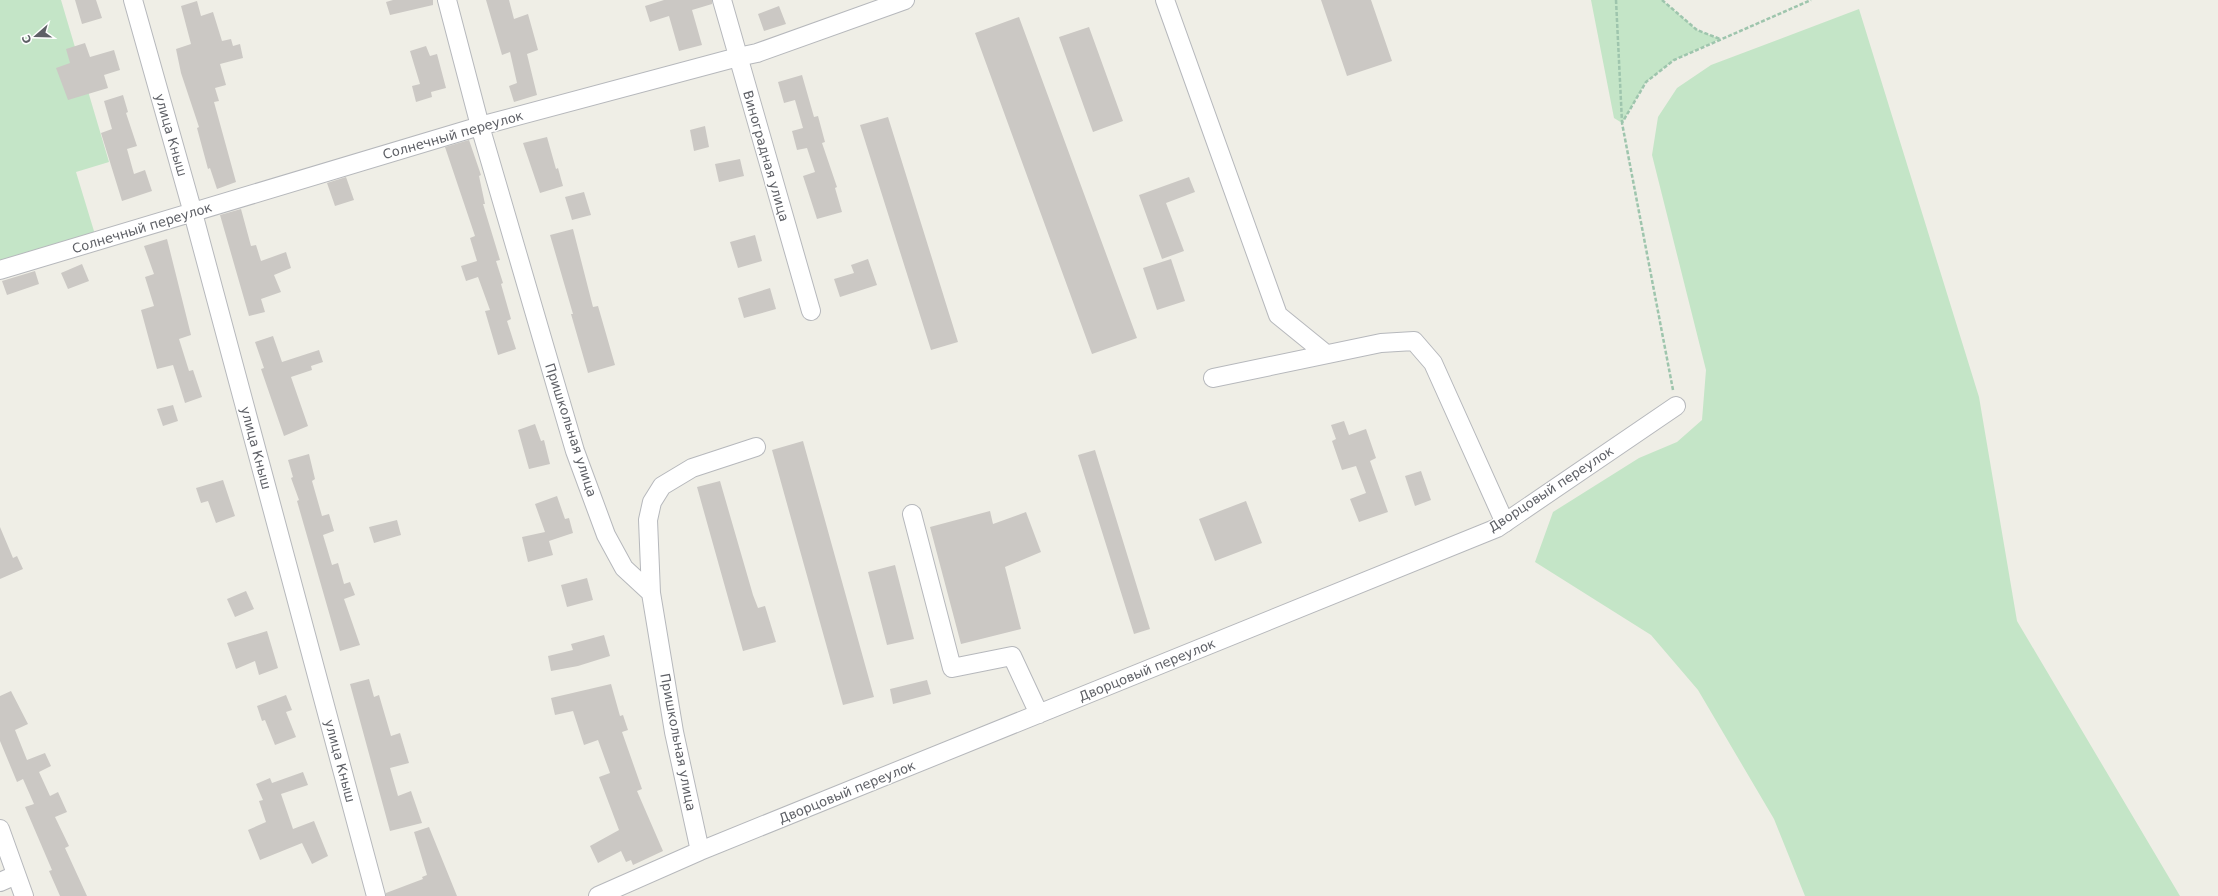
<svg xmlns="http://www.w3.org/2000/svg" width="2218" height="896" viewBox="0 0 2218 896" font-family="'DejaVu Sans',sans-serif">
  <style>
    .green { fill: #c4e5c7 }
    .building { fill: #cbc8c4 }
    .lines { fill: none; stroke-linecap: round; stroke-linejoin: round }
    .minor-casing { stroke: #b6b8bc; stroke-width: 20 }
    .path { stroke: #9ec5ad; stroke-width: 2.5; stroke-dasharray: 4 2; stroke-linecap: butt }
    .minor { stroke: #fff; stroke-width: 18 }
    .labels { text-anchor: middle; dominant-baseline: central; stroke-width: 3; stroke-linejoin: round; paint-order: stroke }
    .street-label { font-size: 13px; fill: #5e6066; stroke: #fff }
  </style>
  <rect width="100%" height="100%" fill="#efeee6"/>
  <path class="green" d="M0 0H61L109 162 76 172 97 241 0 270Z
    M1591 0H1662L1697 30 1720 39 1674 60 1646 82 1622 123 1614 118Z
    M1859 9 1979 397 2017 621 2180 896H1805L1774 819 1698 690 1651 635 1535 562 1553 512 1639 458 1677 442 1702 420 1706 370 1652 155 1658 117 1677 88 1711 65Z"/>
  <path class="building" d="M75 0H96L102 18 82 24Z
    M393 0H433V5L390 15 386 2Z
    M486 0H509L514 19 528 14 538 50 527 54 537 95 514 102 509 86 517 83 510 52 502 55Z
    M664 0H712V4L692 10 702 45 679 51 669 16 650 22 645 6Z
    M1321 0H1371L1392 61 1347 76Z
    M197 1 201 16 213 12 222 41 231 39 233 46 240 44 243 58 220 64 226 85 215 88 219 101 214 102 236 182 217 189 210 168 208 169 197 128 199 127 181 73 176 49 191 44 181 6Z
    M779 6 786 24 764 31 758 14Z
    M1019 17 1137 338 1092 354 975 33Z
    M1089 27 1123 121 1093 132 1059 37Z
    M85 43 90 57 114 50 120 70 104 75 108 88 68 100 56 68 70 63 66 49Z
    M426 46 430 56 437 54 446 88 431 92 432 97 416 102 412 86 420 84 410 51Z
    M802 75 814 117 818 116 825 142 822 143 837 187 835 188 842 212 817 219 803 176 815 172 807 148 797 150 792 131 803 128 795 100 784 103 778 82Z
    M123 95 128 112 126 113 137 146 127 149 134 174 145 170 152 191 122 201 101 133 112 129 104 101Z
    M888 117 958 342 931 350 860 125Z
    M705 126 709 147 694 151 690 130Z
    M547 137 556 169 558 168 563 186 540 193 523 143Z
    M469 140 481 175 479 176 485 204H483L500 260 496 261 503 283 501 284 511 319 507 321 516 349 498 355 485 311 490 310 478 277 466 281 461 266 477 261 470 238 475 236 445 147Z
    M740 159 744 176 719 182 715 164Z
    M346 177 354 200 335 206 327 183Z
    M1189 177 1195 192 1166 203 1184 251 1162 259 1139 195Z
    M584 192 591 215 572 220 565 197Z
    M241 209 251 246 256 245 261 261 286 252 291 268 274 275 281 292 261 299 265 312 249 316 220 215Z
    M573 229 593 307 598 306 615 365 588 373 571 314H573L550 235Z
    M755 235 762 261 738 268 730 242Z
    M167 239 191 335 179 339 189 371 193 370 202 397 185 403 173 365 157 369 141 310 154 306 145 277 154 274 144 246Z
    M868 259 877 285 840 297 834 279 854 273 851 265Z
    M1171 259 1185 301 1157 310 1143 268Z
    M82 264 89 281 68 289 61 273Z
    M35 271 39 284 7 295 2 281Z
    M770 288 776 309 744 318 738 298Z
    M273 336 282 362 319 350 323 362 311 366 312 370 291 377 308 426 284 436 261 369 264 368 255 342Z
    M173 405 178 421 163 426 157 409Z
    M1344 421 1349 435 1366 429 1376 458 1370 461 1388 512 1359 522 1350 499 1366 493 1356 466 1342 470 1332 441 1336 439 1331 425Z
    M535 424 541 441 544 440 550 464 529 469 518 430Z
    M803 441 874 697 843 705 772 450Z
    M1095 450 1150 629 1134 634 1078 455Z
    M309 454 315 479 312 481 322 516 329 514 334 531 323 535 332 565 338 563 344 584 350 582 355 595 344 599 360 645 340 651 297 501 299 500 291 478 293 477 288 460Z
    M1421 471 1431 500 1415 506 1405 476Z
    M223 480 235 516 216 523 208 501 201 503 196 488Z
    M720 481 753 595 758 608 765 606 776 642 743 651 697 487Z
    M557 496 565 519 569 518 573 533 549 541 553 555 528 562 522 537 545 532 535 504Z
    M1246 501 1262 543 1215 561 1199 519Z
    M990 511 993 524 1026 512 1041 552 1005 567 1021 629 961 644 930 527Z
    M397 520 401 535 374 543 369 527Z
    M0 527 13 558 17 556 23 569 0 579Z
    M895 565 914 639 887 645 868 572Z
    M587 578 593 600 567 607 561 585Z
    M246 591 254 609 235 617 227 599Z
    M267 631 278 668 259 675 255 661 236 669 227 643Z
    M604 635 610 656 578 666 551 671 548 656 573 650 571 644Z
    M369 679 374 697 379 695 391 736 400 733 409 763 390 768 398 796 411 791 422 823 390 831 350 684Z
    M927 680 931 694 893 704 890 689Z
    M611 684 620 716 623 715 628 730 622 732 642 789 637 791 663 851 633 865 631 860 626 862 621 851 598 863 590 846 619 830 599 777 610 773 598 740 584 745 573 711 555 715 551 698Z
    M11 691 28 724 15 730 27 760 45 753 51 766 39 772 50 796 58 792 67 812 55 817 69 846 65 848 87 896H60L49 871 52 870 25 807 34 804 23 779 17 782 0 741V696Z
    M286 695 292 710 286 712 296 737 275 745 265 720 262 721 257 706Z
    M303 772 308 785 281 794 293 829 314 821 328 856 312 864 302 843 260 860 248 830 266 822 259 801 263 800 256 784 270 778 272 783Z
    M429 827 457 896H386V893L423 879 422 877 427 875 414 832Z"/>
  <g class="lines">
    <defs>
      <path id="minor" d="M133 0 193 213 376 896
        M447 0 480 126 575 451 606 535 624 568 651 593 674 732 700 851
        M722 0 811 311
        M1165 0 1278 315 1326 354
        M0 270 480 126 738 57 757 53 905 0
        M1213 378 1381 343 1414 341 1433 363 1505 523
        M912 514 952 668 1012 656 1039 714
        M651 593 648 520 652 502 662 486 692 468 756 447
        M0 829 24 896
        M0 882 16 875
        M598 896 700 851 1497 528 1676 406"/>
    </defs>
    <use href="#minor" class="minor-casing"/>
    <path class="path" d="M1616 0 1622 122
      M1662 0 1697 30 1720 39
      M1673 390 1622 123 1646 82 1674 60 1811 0"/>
    <use href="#minor" class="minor"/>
  </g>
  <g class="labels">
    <g class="street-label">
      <text transform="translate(171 135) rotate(74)">улица Кныш</text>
      <text transform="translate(453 135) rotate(-16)">Солнечный переулок</text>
      <text transform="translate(766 156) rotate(74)">Виноградная улица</text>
      <text transform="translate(142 228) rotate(-17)">Солнечный переулок</text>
      <text transform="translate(571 430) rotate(72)">Пришкольная улица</text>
      <text transform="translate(256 448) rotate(75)">улица Кныш</text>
      <text transform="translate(1551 489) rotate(-33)">Дворцовый переулок</text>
      <text transform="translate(1147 670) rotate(-22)">Дворцовый переулок</text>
      <text transform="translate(678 742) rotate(79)">Пришкольная улица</text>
      <text transform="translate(340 761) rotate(75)">улица Кныш</text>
      <text transform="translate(847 792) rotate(-22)">Дворцовый переулок</text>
    </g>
  </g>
  <g transform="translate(36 36) rotate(250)" stroke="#ffffff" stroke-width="3" paint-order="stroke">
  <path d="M0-3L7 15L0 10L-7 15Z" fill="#5e6066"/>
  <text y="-6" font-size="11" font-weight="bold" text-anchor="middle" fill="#5e6066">С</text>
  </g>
</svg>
